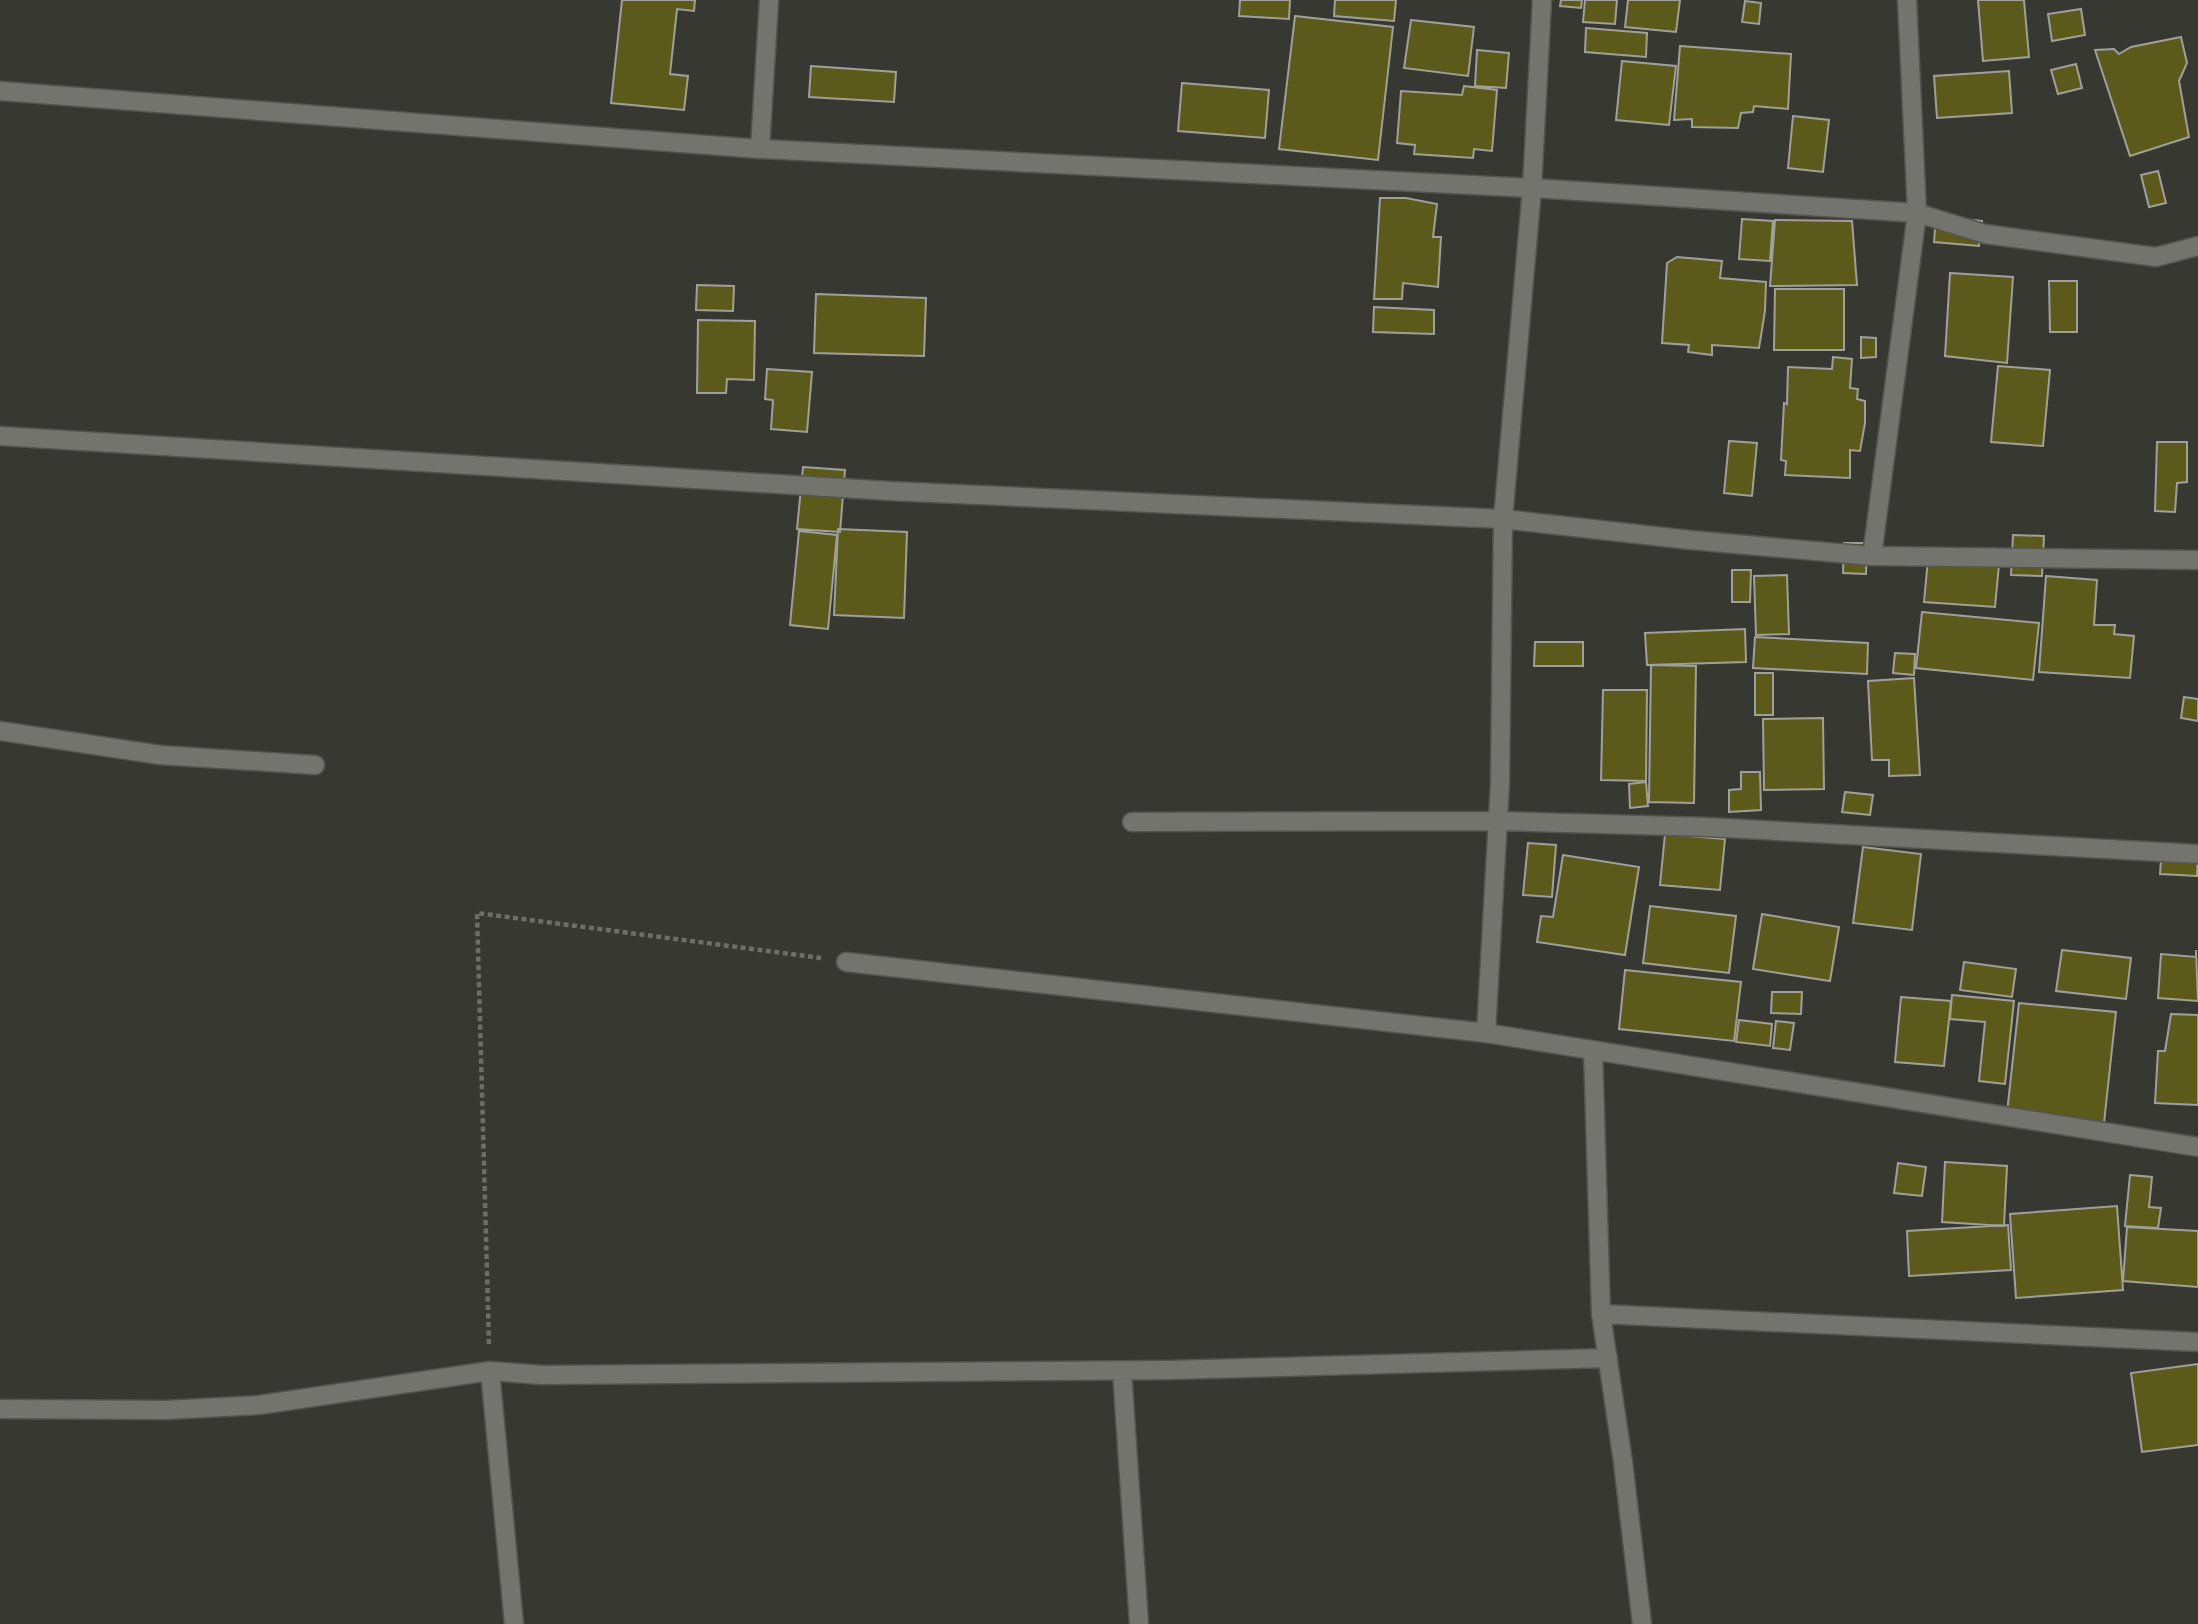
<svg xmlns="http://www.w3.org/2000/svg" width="2198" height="1624" viewBox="0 0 2198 1624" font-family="'Public Sans',sans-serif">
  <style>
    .building { fill: #5c5a1a; stroke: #a0a09b; stroke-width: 2 }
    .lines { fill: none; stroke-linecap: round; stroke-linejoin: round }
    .street-casing { stroke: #545450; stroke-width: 21 }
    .path { stroke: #6e6e69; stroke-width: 4.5; stroke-dasharray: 5 3.5; stroke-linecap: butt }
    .street { stroke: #73746e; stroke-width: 18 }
  </style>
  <rect width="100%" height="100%" fill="#383833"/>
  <path class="building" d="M622 0H695L694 11 677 9 670 74 688 76 684 110 611 103Z
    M1240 0H1290L1289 19 1239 16Z
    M1335 0H1396L1394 21 1334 16Z
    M1561 0H1582L1581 8 1560 6Z
    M1585 0H1617L1615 24 1583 22Z
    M1628 0H1680L1676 32 1625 27Z
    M1978 0H2024L2029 57 1983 61Z
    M1745 1 1761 3 1759 24 1742 22Z
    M2081 9 2085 35 2052 41 2048 14Z
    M1295 16 1393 27 1378 160 1279 149Z
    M1411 20 1474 27 1468 76 1404 68Z
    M1586 28 1647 33 1646 57 1585 52Z
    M2181 37 2187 63 2179 81 2189 137 2130 156 2095 50 2114 49 2119 54 2131 47Z
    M1680 46 1791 54 1788 109 1754 106 1753 112 1741 113 1738 128 1692 127V119L1674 120Z
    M1477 50 1509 53 1506 88 1475 86Z
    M1622 61 1676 66 1669 125 1616 120Z
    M2076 64 2082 88 2058 94 2051 70Z
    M811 66 896 72 894 102 809 97Z
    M2009 71 2012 113 1937 118 1934 76Z
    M1182 83 1269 90 1265 138 1178 131Z
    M1464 86 1497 90 1492 151 1474 149 1473 158 1414 154 1415 145 1397 143 1401 91 1462 95Z
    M1793 116 1829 120 1823 172 1788 168Z
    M2158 171 2166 203 2149 207 2141 175Z
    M1380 198H1406L1437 204 1433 237H1441L1438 287 1403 283 1402 299H1374Z
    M1936 217 1982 221 1979 246 1934 242Z
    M1742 219 1773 221 1770 261 1739 259Z
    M1775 220 1852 221 1857 285 1770 286Z
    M1677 257 1722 261 1720 278 1766 282 1765 311 1759 348 1712 345V355L1688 352 1689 345 1662 343 1667 263Z
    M1950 273 2013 277 2007 363 1945 356Z
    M2049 281H2077V332H2050Z
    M697 285 734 286 733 311 696 310Z
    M1775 289H1844V350H1774Z
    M816 294 926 298 924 356 814 353Z
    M1374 307 1434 310V334L1373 332Z
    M698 320 755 321 754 380 727 379 726 393H697Z
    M1861 337 1876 338V357L1861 358Z
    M1833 357 1852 359 1850 388 1858 389 1857 399 1865 401V423L1860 451 1850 450V478L1785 475 1786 461 1781 460 1784 403 1787 404 1788 367 1832 369Z
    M1998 366 2050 370 2043 446 1991 442Z
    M767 369 812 372 807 432 771 429 773 400 765 399Z
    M1729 441 1757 443 1752 496 1724 493Z
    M2157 442H2187V482L2177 483 2175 512 2155 511Z
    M803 467 845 470 840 532 797 529Z
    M838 529 907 532 904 618 834 615Z
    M799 531 837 535 828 629 790 625Z
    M2013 535 2044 536 2042 576 2011 575Z
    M1844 543H1867L1866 574 1843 573Z
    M1929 548 2000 554 1995 607 1924 602Z
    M1732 570H1751L1750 602H1732Z
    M1787 575 1789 634 1756 635 1754 576Z
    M2046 576 2097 580 2094 625H2115L2114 634 2134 636 2130 678 2039 672Z
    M1922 612 2039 623 2033 680 1916 668Z
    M1745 629 1746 662 1647 665 1645 633Z
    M1755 637 1868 643 1867 674 1753 668Z
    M1535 642H1583V666H1534Z
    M1895 653 1915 654 1914 675 1893 673Z
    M1651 665 1696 666 1694 803 1649 802Z
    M1755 673H1773V715H1755Z
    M1914 678 1920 775 1889 776V760H1872L1868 681Z
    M1603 690H1647L1646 781 1601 780Z
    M2184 697 2198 699V721L2181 718Z
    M1823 718 1824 789 1764 790 1763 719Z
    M1741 772H1760L1761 810 1729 812V790L1741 789Z
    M1646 782 1648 806 1630 808 1629 784Z
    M1845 792 1873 795 1870 815 1842 812Z
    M1665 834 1725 839 1720 890 1660 885Z
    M1528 843 1556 845 1552 897 1523 895Z
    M2162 845 2198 848 2197 876 2160 874Z
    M1863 847 1921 854 1912 930 1853 923Z
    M1563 855 1639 867 1625 955 1537 942 1541 916 1553 917Z
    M1650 906 1736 916 1729 973 1643 963Z
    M1762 914 1839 927 1830 981 1753 969Z
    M2062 950 2131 958 2126 999 2056 991Z
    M2196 950 2198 1001 2158 998 2161 954 2196 957Z
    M1964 962 2016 969 2012 997 1960 990Z
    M1625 970 1741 982 1734 1041 1619 1029Z
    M1772 992H1802L1801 1014 1771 1013Z
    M1952 995 2014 1001 2005 1084 1979 1081 1985 1022 1950 1019Z
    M1901 997 1951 1001 1944 1066 1895 1062Z
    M2019 1003 2116 1012 2104 1123 2007 1113Z
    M2171 1014 2198 1015V1105L2155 1103 2158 1051H2165Z
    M1739 1020 1772 1024 1770 1046 1736 1042Z
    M1776 1021 1794 1023 1790 1050 1773 1048Z
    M1945 1162 2007 1166 2004 1226 1942 1222Z
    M1898 1163 1926 1167 1922 1196 1894 1193Z
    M2130 1175 2152 1177 2149 1207 2161 1208 2158 1228 2125 1226Z
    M2117 1206 2123 1290 2016 1298 2010 1214Z
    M2008 1225 2011 1270 1909 1276 1907 1231Z
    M2127 1227 2198 1231V1287L2123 1281Z
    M2198 1364V1445L2142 1452 2131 1373Z"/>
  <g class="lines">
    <defs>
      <path id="street" d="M0 91 760 149 1532 188 1917 213 1985 234 2156 257 2198 246
        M760 149 769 0
        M0 436 890 491 1503 519 1690 540 1872 556 2198 560
        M1872 556 1917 213 1907 0
        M0 731 160 755 315 765
        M1132 822 1498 821 1707 827 2198 854
        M846 962 1486 1033 2198 1147
        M1486 1033 1500 782 1503 519 1532 188 1542 0
        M1593 1050 1601 1314 1623 1462 1642 1624
        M1601 1314 2198 1342
        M490 1371 514 1624
        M1122 1371 1139 1624
        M0 1409 166 1410 259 1405 490 1371 542 1375 1170 1370 1608 1358"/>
    </defs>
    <use href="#street" class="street-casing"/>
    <path class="path" d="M489 1344 477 913 821 958"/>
    <use href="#street" class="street"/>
  </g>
</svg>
